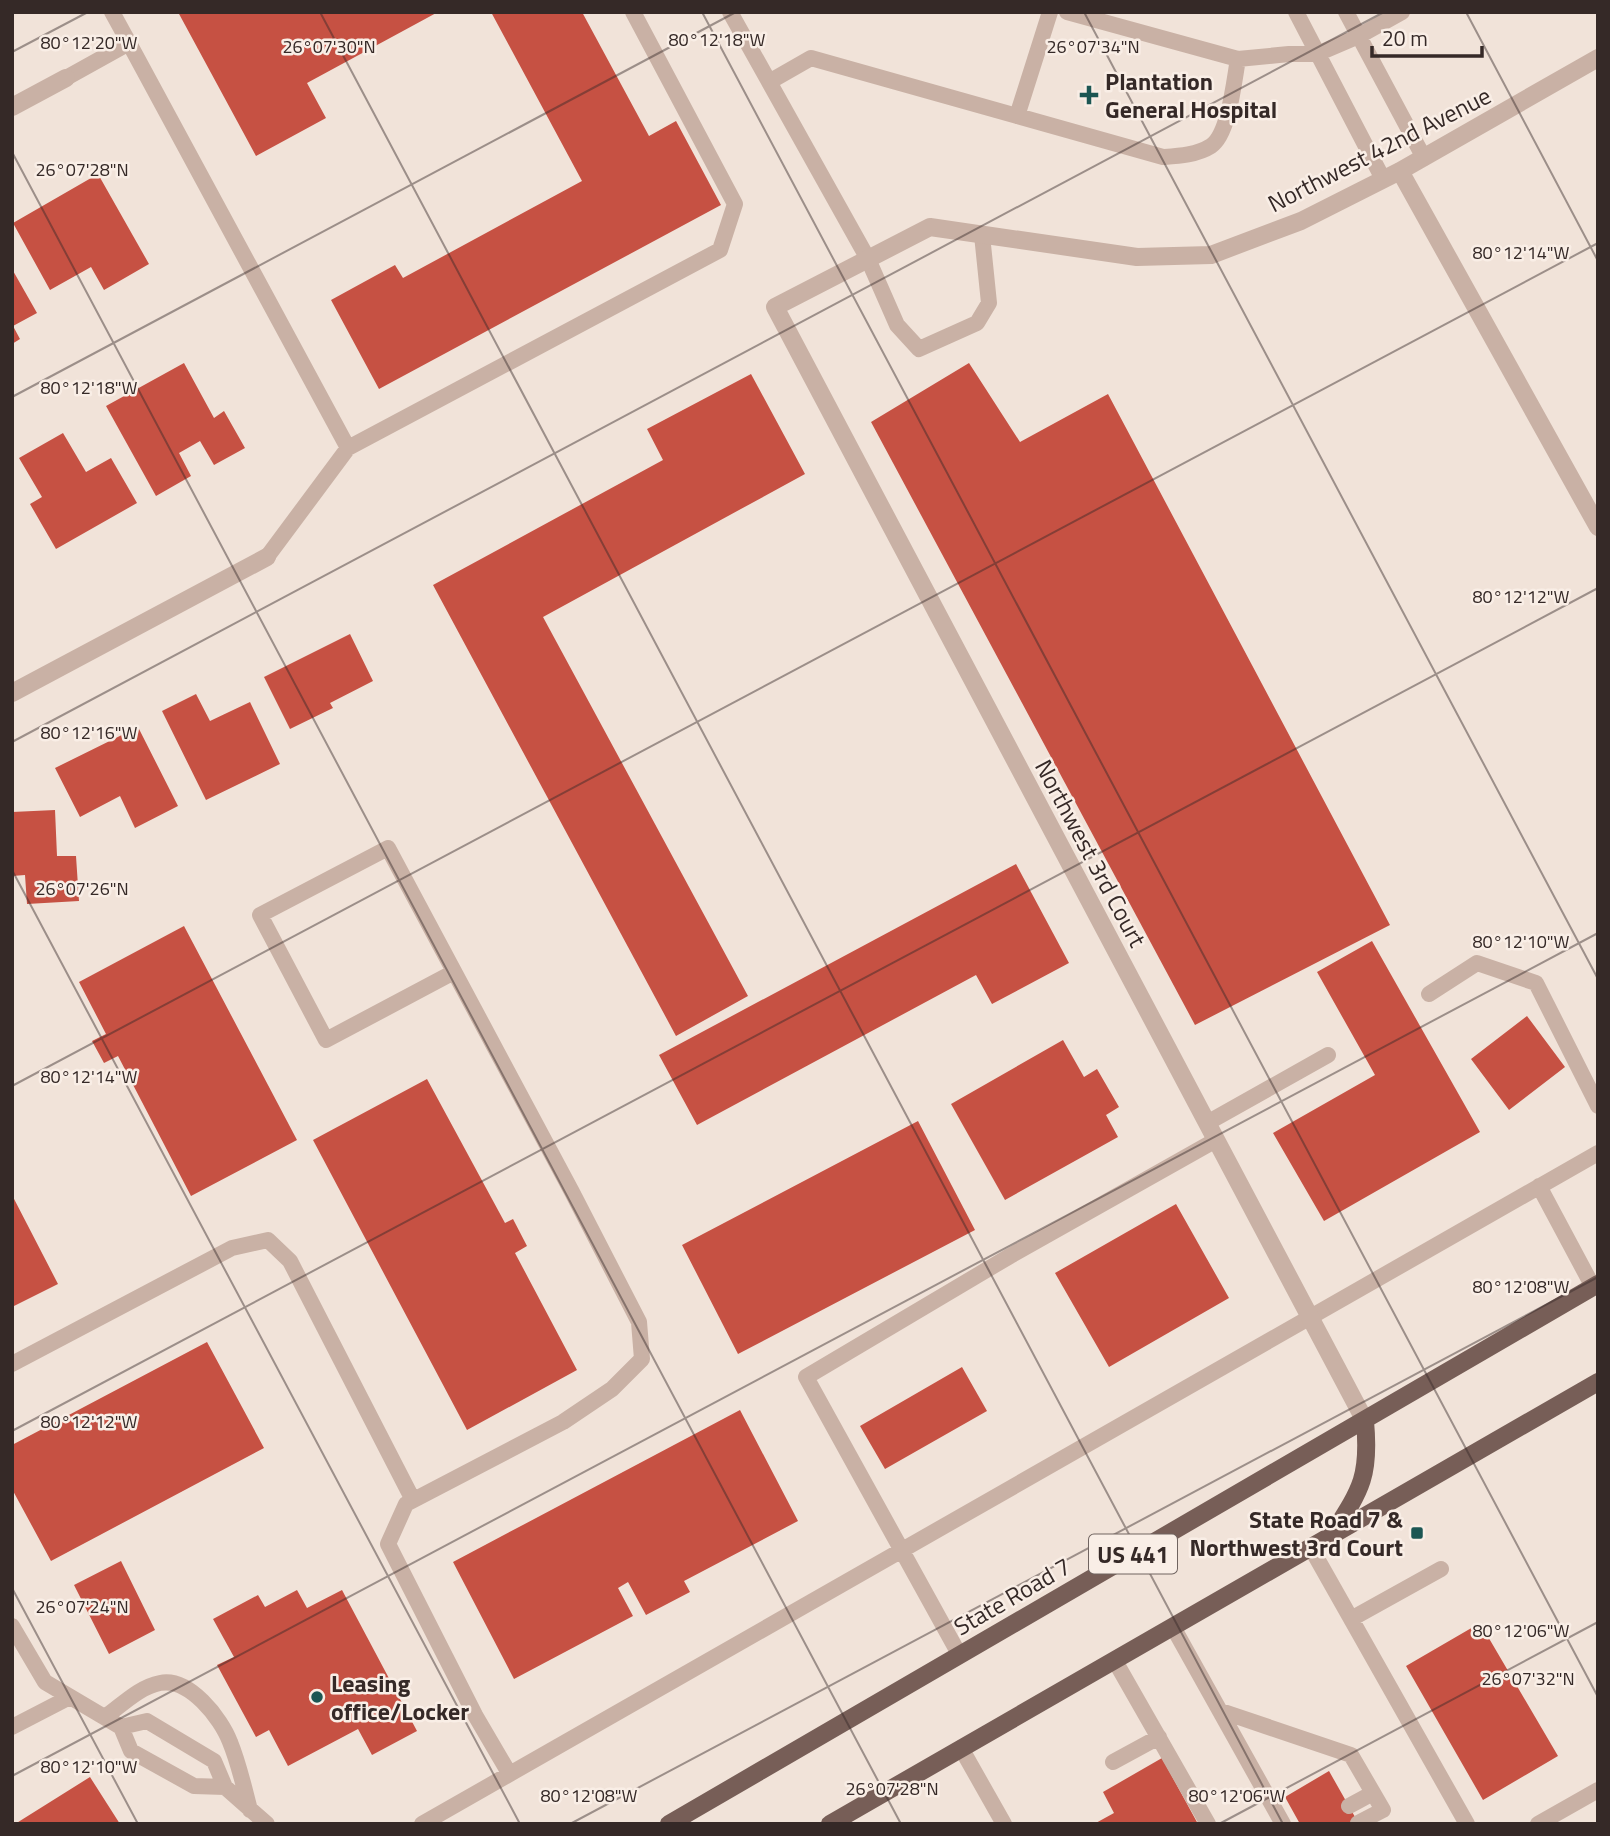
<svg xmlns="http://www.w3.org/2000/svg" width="1610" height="1836" viewBox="0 0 1610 1836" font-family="'Titillium Web',sans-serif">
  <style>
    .building { fill: #c65143 }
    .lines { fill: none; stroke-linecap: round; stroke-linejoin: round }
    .lane { stroke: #c9b1a5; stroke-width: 16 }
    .street { stroke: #c9b1a5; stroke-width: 18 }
    .primary { stroke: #775e57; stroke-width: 18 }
    .ticks { fill: none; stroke: #352927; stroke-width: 2; stroke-opacity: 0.45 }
    .poi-dot { fill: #1c5653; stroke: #f9eee6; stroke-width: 2.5 }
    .labels { text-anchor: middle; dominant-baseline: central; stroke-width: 5; stroke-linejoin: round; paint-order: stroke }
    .shield { fill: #f9eee6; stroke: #706460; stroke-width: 2 }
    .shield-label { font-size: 23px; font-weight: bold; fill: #352927 }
    .poi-label { font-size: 24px; font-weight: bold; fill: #352927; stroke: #f9eee6; text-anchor: start }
    .street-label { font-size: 24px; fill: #352927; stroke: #f9eee6 }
    .ticks-label { font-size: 18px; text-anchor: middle; fill: #352927; stroke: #f9eee6; stroke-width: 5; stroke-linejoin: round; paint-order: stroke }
  </style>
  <rect width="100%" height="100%" fill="#f1e3d9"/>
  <path class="building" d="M178 12H438L307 83 326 118 256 156Z
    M491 12H582L649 136 676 121 721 205 379 389 331 300 395 265 403 278 582 181Z
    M98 174 149 264 104 290 91 267 50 290 13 223Z
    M12 269 37 313 13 326 20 339 12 344Z
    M184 363 214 418 224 411 245 448 214 465 200 441 179 453 191 476 156 496 106 406Z
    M969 363 1020 442 1108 394 1390 925 1195 1025 871 422Z
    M751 374 805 474 543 617 748 996 676 1036 433 585 663 460 647 429Z
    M63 433 86 472 111 458 137 503 56 549 30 504 42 497 19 458Z
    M350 634 373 681 330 703 333 708 290 729 264 677Z
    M196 694 210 721 250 702 280 764 206 800 162 711Z
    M138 727 178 806 135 828 120 796 80 817 55 768Z
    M55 810 57 856H76L79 901 27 904 25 875 12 876V812Z
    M1016 864 1069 963 992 1004 976 975 697 1125 659 1055Z
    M184 926 297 1140 191 1196 118 1056 104 1063 92 1041 106 1034 79 982Z
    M1372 941 1480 1132 1324 1221 1273 1133 1375 1075 1317 972Z
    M1527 1016 1565 1067 1509 1110 1471 1059Z
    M1063 1040 1084 1077 1097 1069 1119 1107 1106 1115 1118 1137 1005 1200 951 1104Z
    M427 1079 505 1223 513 1219 527 1246 515 1253 577 1370 467 1430 313 1140Z
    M918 1121 975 1230 738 1354 682 1245Z
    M12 1195 58 1284 12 1307Z
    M1176 1204 1229 1298 1109 1367 1055 1273Z
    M207 1342 264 1448 51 1561 12 1489V1445Z
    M962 1367 987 1411 885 1469 860 1426Z
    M740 1410 798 1521 684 1581 690 1592 646 1615 628 1582 618 1588 633 1616 514 1679 453 1562Z
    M121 1561 155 1630 109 1654 74 1585Z
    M297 1590 307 1608 342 1590 417 1731 372 1755 358 1729 288 1766 269 1730 256 1737 217 1665 234 1657 213 1619 258 1595 265 1607Z
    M1480 1623 1558 1756 1483 1800 1406 1666Z
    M1162 1758 1198 1824H1094L1114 1813 1103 1792Z
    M1329 1771 1359 1824H1300L1285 1797Z
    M90 1777 120 1824H15Z"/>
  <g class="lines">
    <path class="lane" d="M112 12 129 43
      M730 12 868 259 897 325 919 349 977 323 989 303 982 235
      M1067 12 1238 59 1289 54H1317L1359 36 1402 12
      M1296 12 1383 179
      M1346 12 1424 158
      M66 78 129 43 348 448
      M769 82 811 58 1163 157C1178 156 1197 155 1211 146 1229 134 1234 81 1238 59
      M1017 116 1050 12
      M267 557 348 448 720 250 735 204 633 12
      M454 972 326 1040 260 915 388 848 572 1192 639 1322 642 1359 612 1389 563 1422 406 1504 388 1544 475 1715 509 1773
      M1429 994 1477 963 1536 983 1598 1106
      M1207 1123 1328 1055
      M1539 1186 1593 1287
      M12 1364 232 1248 268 1240 290 1261 413 1500
      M1311 1548 1467 1824
      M1351 1619 1441 1569
      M12 1626 45 1682 121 1727 131 1751 194 1786 225 1787
      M1173 1627 1283 1824
      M959 1654 806 1377 1010 1256 1216 1140
      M1115 1661 1208 1824
      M1221 1711 1351 1755 1383 1810 1358 1823
      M105 1717C122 1705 139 1687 160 1683 189 1677 221 1718 230 1742 239 1764 244 1787 250 1810
      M12 1727 70 1697
      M121 1727 147 1721 214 1761 225 1787 267 1824
      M961 1748 1004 1824
      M1113 1762 1159 1737
      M1349 1806 1373 1793
      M422 1824 1598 1153
      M1538 1824 1598 1790"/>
    <path class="street" d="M12 107 66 78
      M1400 171 1598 527
      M12 693 267 557
      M1365 1421 775 307 930 227 1137 257 1211 255 1301 221 1400 171 1598 58"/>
    <path class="primary" d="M1333 1533C1362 1488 1370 1475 1365 1421
      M669 1824 1598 1284
      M830 1824 1598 1382"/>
  </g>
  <path class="ticks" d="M320 12 1283 1824M702 12 1598 1697M1084 12 1598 979M1466 12 1598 261M12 52 88 12M12 152 901 1824M12 397 736 12M12 742 1384 12M12 870 520 1824M12 1086 1598 243M12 1431 1598 588M12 1588 138 1824M12 1776 1598 933M570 1824 1598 1277M1219 1824 1598 1622"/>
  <g class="poi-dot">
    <path d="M1085.5 84.5h7v7h7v7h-7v7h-7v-7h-7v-7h7z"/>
    <rect x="1410" y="1526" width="14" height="14" rx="3.5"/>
    <circle cx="317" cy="1697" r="7"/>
  </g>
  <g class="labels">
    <rect class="shield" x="1089" y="1534.5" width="88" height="39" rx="5"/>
    <g class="shield-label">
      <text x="1133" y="1554">US 441</text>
    </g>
    <g class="poi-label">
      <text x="1105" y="81">Plantation<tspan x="1105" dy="28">General Hospital</tspan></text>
      <text x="1403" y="1519" text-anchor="end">State Road 7 &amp;<tspan x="1403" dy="28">Northwest 3rd Court</tspan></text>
      <text x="331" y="1683">Leasing<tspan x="331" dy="28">office/Locker</tspan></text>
    </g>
    <g class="street-label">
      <text transform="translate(1379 149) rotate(-27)">Northwest 42nd Avenue</text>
      <text transform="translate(1091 853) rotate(62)">Northwest 3rd Court</text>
      <text transform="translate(1012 1596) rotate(-30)">State Road 7</text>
    </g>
  </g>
  <g class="ticks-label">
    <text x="717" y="46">80°12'18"W</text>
    <text x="89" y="49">80°12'20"W</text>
    <text x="329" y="53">26°07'30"N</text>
    <text x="1093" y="53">26°07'34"N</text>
    <text x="82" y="176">26°07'28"N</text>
    <text x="1521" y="259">80°12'14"W</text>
    <text x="89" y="394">80°12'18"W</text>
    <text x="1521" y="603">80°12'12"W</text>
    <text x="89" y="739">80°12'16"W</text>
    <text x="82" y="895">26°07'26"N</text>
    <text x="1521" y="948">80°12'10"W</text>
    <text x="89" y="1083">80°12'14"W</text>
    <text x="1521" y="1293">80°12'08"W</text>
    <text x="89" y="1428">80°12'12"W</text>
    <text x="82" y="1613">26°07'24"N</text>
    <text x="1521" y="1637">80°12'06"W</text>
    <text x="1528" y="1685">26°07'32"N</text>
    <text x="89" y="1773">80°12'10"W</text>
    <text x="892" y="1795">26°07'28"N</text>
    <text x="589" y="1802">80°12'08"W</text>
    <text x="1237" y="1802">80°12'06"W</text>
  </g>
  <rect width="1610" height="1836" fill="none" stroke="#352927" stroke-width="28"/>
  <path d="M1372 46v10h110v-10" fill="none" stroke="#352927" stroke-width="3.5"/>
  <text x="1382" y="46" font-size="21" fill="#352927" stroke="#f9eee6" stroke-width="5" paint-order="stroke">20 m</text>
</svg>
